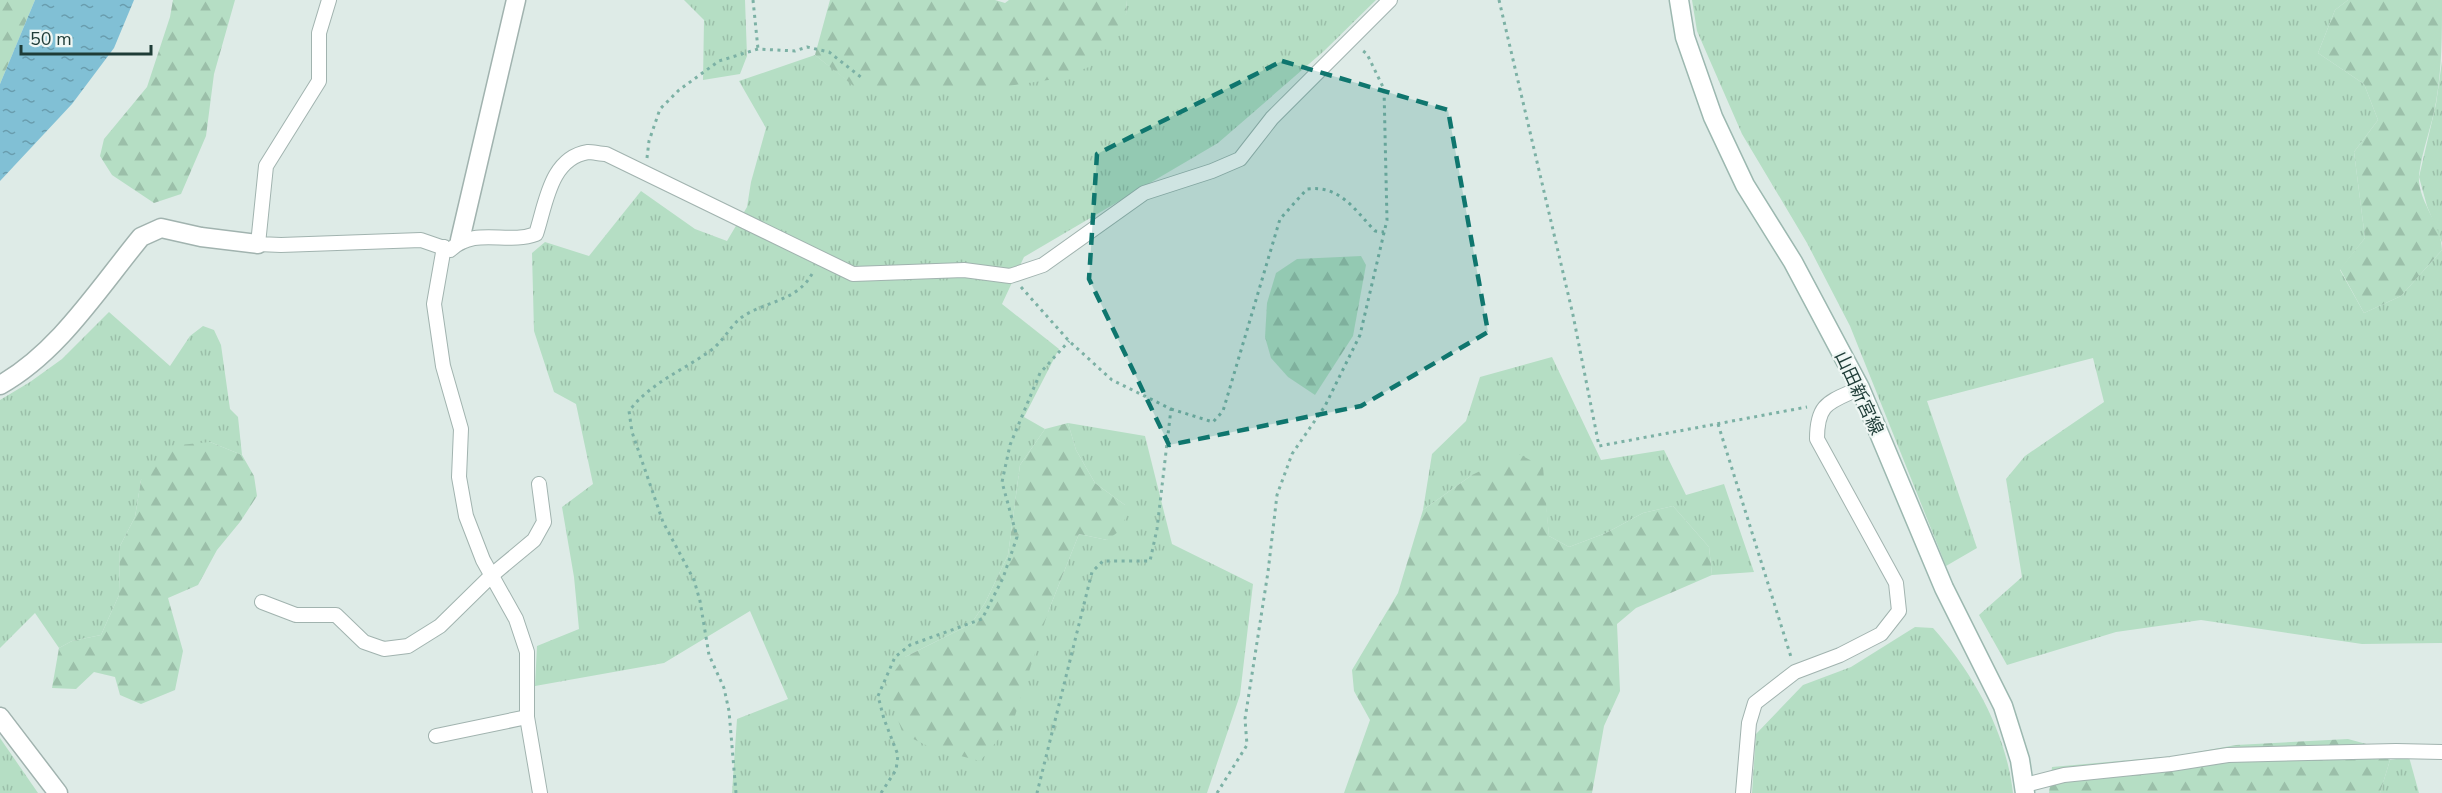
<svg xmlns="http://www.w3.org/2000/svg" width="2442" height="793" font-family="'Nunito Sans','Noto Sans JP',sans-serif">
<style>
.grass{fill:url(#grass-tufts)}
.forest{fill:url(#forest-firs)}
.water{fill:url(#water-ripples)}
.lines{fill:none;stroke-linecap:round;stroke-linejoin:round}
.minor-casing{stroke:#a1b3af;stroke-width:16}
.tertiary-casing{stroke:#a1b3af;stroke-width:21}
.secondary-casing{stroke:#9cb8b0;stroke-width:21}
.path{stroke:#7cb1a5;stroke-width:3;stroke-dasharray:3 4.5;stroke-linecap:butt}
.minor{stroke:#fff;stroke-width:14}
.tertiary{stroke:#fff;stroke-width:18}
.secondary{stroke:#fff;stroke-width:18}
.marked{fill:#0f766e;fill-opacity:0.2;stroke:#0f766e;stroke-width:4.5;stroke-dasharray:12 8;stroke-linejoin:round}
.labels{text-anchor:middle;stroke-width:4.5;stroke-linejoin:round;paint-order:stroke}
.street-label{font-size:18px;fill:#1e3c37;stroke:#eff7f4}
</style>
<defs>
<pattern id="grass-tufts" width="24" height="20" patternUnits="userSpaceOnUse" patternTransform="scale(1.5)"><rect width="24" height="20" fill="#b5dec4"/><path d="M3 7l-1-3M5 7V3M7 7l1-3M15 17l-1-3M17 17v-4M19 17l1-3" fill="none" stroke="#9bbfa9"/></pattern>
<pattern id="forest-firs" width="22" height="20" patternUnits="userSpaceOnUse" patternTransform="scale(1.5)"><rect width="22" height="20" fill="#b5dec4"/><path d="M5 1l3.5 6h-7zM16 11l3.5 6h-7z" fill="#9bbfa9"/></pattern>
<pattern id="water-ripples" width="26" height="14" patternUnits="userSpaceOnUse" patternTransform="scale(1.5)"><rect width="26" height="14" fill="#81c0d5"/><path d="M2 4q2-2 4 0t4 0M15 11q2-2 4 0t4 0" fill="none" stroke="#699dae"/></pattern>
</defs>
<rect width="100%" height="100%" fill="#deebe7"/>
<g class="grass">
<path d="M684,0H745L747,56L740,74L703,80L704,20Z"/>
<path d="M1127,0H1376L1324,51L1218,143L1024,257L1002,304L1059,349L1024,417L1045,429L1020,465L1008,555L985,603L971,624L905,657L1048,612L1079,534L1107,540L1125,505L1095,483L1076,450L1068,423L1145,436L1172,544L1253,584L1240,695L1207,793H732L737,719L788,699L750,611L664,663L535,686L537,646L579,629L574,577L562,507L593,484L576,404L554,392L534,331L532,253L545,242L589,256L641,191L695,229L727,241L747,207L751,182L766,128L739,81L815,55L857,88L1126,14Z"/>
<path d="M1692,0H2348L2335,10L2318,53L2364,84L2378,120L2354,152L2365,238L2340,270L2364,313L2401,296L2442,250V643L2362,644L2201,620L2116,632L2007,665L1979,615L2022,577L2006,479L2025,456L2104,402L2093,358L1927,401L1977,548L1946,566L1850,326L1807,243L1742,134L1697,31Z"/>
<path d="M2442,61V243L2427,206L2419,177L2436,104Z"/>
<path d="M109,312L170,366L190,336L203,326L214,330L221,345L230,409L238,417L242,455L210,442L141,480L135,517L120,546L119,595L101,635L72,641L59,648L35,613L0,648V400L30,382L62,359Z"/>
<path d="M1552,357L1601,460L1664,450L1686,495L1724,484L1754,572L1712,575L1709,547L1673,506L1643,513L1606,533L1569,547L1549,536L1546,507L1472,475L1423,510L1432,454L1466,421L1480,377Z"/>
<path d="M1915,627L1933,628C1974,674 2006,732 2013,793H1752L1756,734L1803,685L1851,667Z"/>
<path d="M0,738L38,793H0Z"/>
<path d="M2409,757L2419,793H2380L2390,760Z"/>
</g>
<g class="forest">
<path d="M0,0H35L0,84Z"/>
<path d="M173,0H235L214,74L206,136L181,194L154,203L112,175L100,156L104,139L147,87L170,17Z"/>
<path d="M830,0H995L1005,3L1009,0H1127L1126,14L1089,67L1055,79L1008,86L927,91L856,88L815,55Z"/>
<path d="M2348,0H2442C2442,35 2442,68 2436,102C2432,126 2422,150 2419,175C2417,201 2442,224 2442,250L2401,296L2364,313L2340,269L2365,238L2354,152L2378,120L2364,84L2318,53L2335,10Z"/>
<path d="M1361,256L1366,265L1353,336L1315,395L1288,377L1271,358L1265,337L1267,303L1276,273L1297,259Z"/>
<path d="M1068,423L1076,450L1095,483L1125,505V527L1107,540L1079,534L1048,612L1013,722L980,761L934,749L903,734L885,684L905,657L971,624L985,603L1008,555L1020,465L1045,429Z"/>
<path d="M210,442L242,455L254,476L257,496L240,522L217,550L198,585L168,598L183,651L175,690L141,704L120,695L115,677L94,672L76,689L52,688L59,648L72,641L101,635L119,595L120,546L135,517L141,480L169,446Z"/>
<path d="M1517,453L1543,467L1549,536L1569,547L1606,533L1643,513L1673,506L1709,547L1712,575L1636,608L1617,624L1620,691L1604,726L1592,793H1344L1370,720L1354,691L1352,670L1398,593L1423,510L1472,475Z"/>
<path d="M2348,739L2381,748L2390,760L2380,793H2049L2052,767L2175,756L2236,745Z"/>
</g>
<path class="water" d="M35,0H134L114,48L72,104L0,181V84Z"/>
<g class="lines">
<g class="minor-casing">
<g id="minor">
<path d="M329,0L319,33V81L266,166L258,244L281,245L421,240L450,250C476,226 506,245 536,234C546,204 550,158 588,152C593,152 601,154 606,154L853,274L964,270L1010,276L1043,265L1144,193L1212,171L1240,159L1272,118L1390,0"/>
<path d="M444,247L434,304L443,366L461,429L459,477L466,516L483,560L516,619L527,652V717L540,793"/>
<path d="M262,602L296,615H336L364,642L384,649L408,646L440,626L492,575L534,540L544,522L539,484"/>
<path d="M436,736L527,717"/>
<path d="M2025,785L2064,775L2171,764L2228,755L2396,751L2442,752"/>
<path d="M1743,793L1749,723L1755,703L1795,672L1840,655L1881,634L1899,611L1896,583L1817,439C1817,402 1830,402 1860,388"/>
</g>
</g>
<g class="tertiary-casing">
<g id="tertiary">
<path d="M460,240L516,0"/>
<path d="M0,385C58,353 99,288 141,237L161,228L201,237L258,244"/>
<path d="M0,717L58,793"/>
</g>
</g>
<g class="secondary-casing">
<path id="secondary" d="M1679,0L1685,37L1713,117L1745,185L1793,262L1860,388L1944,588L2003,706L2020,760L2025,793"/>
</g>
<g class="path">
<path d="M753,0L758,49"/>
<path d="M1499,0L1573,315L1599,446L1807,407"/>
<path d="M647,158L649,141L660,109L679,90L719,61L758,49L795,51L807,47L829,52L862,78"/>
<path d="M1021,287L1069,341L1112,380L1171,409L1157,529L1150,561H1103L1092,572L1037,793"/>
<path d="M1171,409L1213,422L1223,411L1280,219L1307,189C1340,185 1354,209 1375,231L1384,232"/>
<path d="M1718,424L1791,657"/>
<path d="M736,793L729,711L724,688L709,655L700,601L694,580L663,522L632,432L629,411C650,383 682,371 710,351C723,342 730,326 742,317C767,300 799,302 814,270"/>
<path d="M881,793L896,770L898,755L884,719L878,696L895,657L910,645L982,619L1003,578L1017,537L1002,482L1010,445L1040,373L1069,341"/>
<path d="M1217,793L1247,745L1245,719L1268,572L1277,495L1292,454L1325,406L1360,335L1387,220L1384,89L1367,54L1362,50"/>
</g>
<use href="#minor" class="minor"/>
<use href="#tertiary" class="tertiary"/>
<use href="#secondary" class="secondary"/>
</g>
<path class="marked" d="M1282,61L1448,110L1488,332L1361,406L1169,445L1089,279L1097,154Z"/>
<g class="labels">
<g class="street-label">
<text transform="translate(1859 393) rotate(65)" y="6">山田新宮線</text>
</g>
</g>
<path d="M21 45v9h130v-9" fill="none" stroke="#1e3c37" stroke-width="3"/>
<text x="30" y="45" font-size="18" fill="#1e3c37" stroke="#eff7f4" stroke-width="4.5" paint-order="stroke">50 m</text>
</svg>
